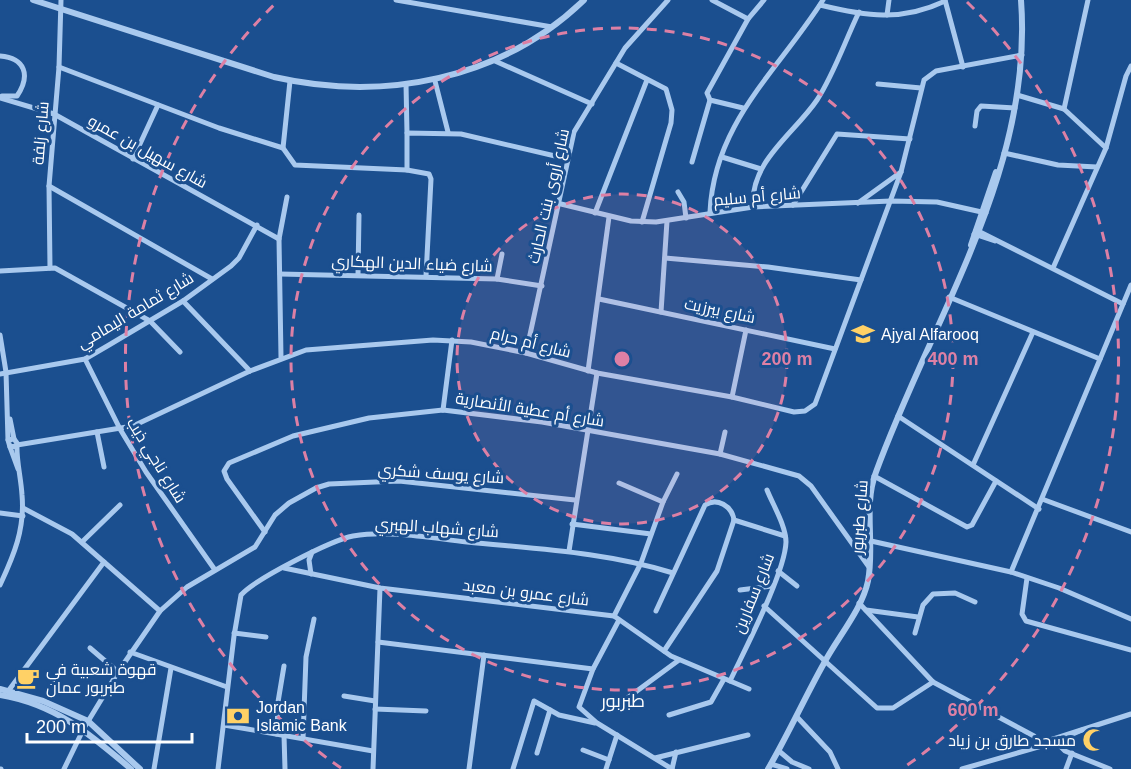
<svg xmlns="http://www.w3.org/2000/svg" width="1131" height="769" font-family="Helvetica,Cairo,sans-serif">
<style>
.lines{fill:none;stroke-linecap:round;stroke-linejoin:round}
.minor{stroke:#a9c9ee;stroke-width:5}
.tertiary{stroke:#a9c9ee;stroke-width:6}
.ring{fill:none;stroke:#dd80a5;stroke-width:3;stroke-dasharray:10 8}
.labels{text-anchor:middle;stroke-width:6;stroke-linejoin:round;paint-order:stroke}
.street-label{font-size:16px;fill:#fff;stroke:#1b4f8f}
.poi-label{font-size:16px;fill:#fff;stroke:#1b4f8f;text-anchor:start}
.neighbourhood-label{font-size:18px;fill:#fff;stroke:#1b4f8f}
.centre{fill:#dd80a5;stroke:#1b4f8f;stroke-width:3}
.ring-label{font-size:18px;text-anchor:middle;font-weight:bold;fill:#dd80a5;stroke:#1b4f8f;stroke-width:6;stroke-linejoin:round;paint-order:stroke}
</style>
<rect width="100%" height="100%" fill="#1b4f8f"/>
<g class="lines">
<g class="minor">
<path d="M396,0L552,27"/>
<path d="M712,0L748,19"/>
<path d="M945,0L963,67"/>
<path d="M820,5C865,16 902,22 945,1"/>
<path d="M887,15L889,0"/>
<path d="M0,56C25,58 31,75 17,96H2"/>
<path d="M495,61L592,104"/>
<path d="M616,63L666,89L672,110L671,123L642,222"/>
<path d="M59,67L219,128L283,148"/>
<path d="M290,81L283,148L295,165L407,170L429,174L431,179L426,276"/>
<path d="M435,81L448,132"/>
<path d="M406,84L407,133"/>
<path d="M878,84L921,88"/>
<path d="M1017,95L1064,109L1106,148"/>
<path d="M0,98L54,114L279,239"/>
<path d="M743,108L710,100L707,93L748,19L764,0"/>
<path d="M1064,109L1088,0"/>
<path d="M975,126L977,111L981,106L1015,108"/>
<path d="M1004,153L1058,165L1097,167"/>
<path d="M722,157L761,169"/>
<path d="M133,159L158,105"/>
<path d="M692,162L710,100"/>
<path d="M407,170V133L461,134L568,159"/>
<path d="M49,186L212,279"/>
<path d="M678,192L684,202L686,218"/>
<path d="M858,203L901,172"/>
<path d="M561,204L631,221L656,222L753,207L891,201L937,202L986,213"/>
<path d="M793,205L837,134L910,139"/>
<path d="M753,207C750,161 794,134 817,100C834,74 845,41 859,12"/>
<path d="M710,212C714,122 779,70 823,0"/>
<path d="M595,213L647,80"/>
<path d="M976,230L1123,304"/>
<path d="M974,234L995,241"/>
<path d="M665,258L768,267L861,280"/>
<path d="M50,268L49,186L59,67L61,0"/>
<path d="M1053,268L1106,148L1126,76L1131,66"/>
<path d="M0,271L55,268L150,321L180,352"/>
<path d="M280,274L497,279L542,286"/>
<path d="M358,275L359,215"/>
<path d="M497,279L502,254"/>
<path d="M949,297L1100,359"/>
<path d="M599,299L835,349"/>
<path d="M183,301L250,371"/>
<path d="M661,312L667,221"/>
<path d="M0,335L6,372L8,440"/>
<path d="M526,353L574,132L625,48L668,0"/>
<path d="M281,357L279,239L287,197"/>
<path d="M85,359L120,429L146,472L215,570"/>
<path d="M588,371L609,217"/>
<path d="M0,374L85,359L109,345L183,301L231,266L239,258L257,225"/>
<path d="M732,397L746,330"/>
<path d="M443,410L452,340"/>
<path d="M898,416L1039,509"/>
<path d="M10,419L14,439"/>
<path d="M97,432L104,467"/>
<path d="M17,445L133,426L250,371L306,350L433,340L471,342L526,353L597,373L732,397L794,412L805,411L815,404L901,172L924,80L936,71L1022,55"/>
<path d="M10,447L18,469"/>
<path d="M720,454L725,432"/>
<path d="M973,465L1033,332"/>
<path d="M874,476L967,527L972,525L996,481"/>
<path d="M619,483L663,502"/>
<path d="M1042,499L1131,532"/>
<path d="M23,508L72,534L160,611"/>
<path d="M0,513L23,516"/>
<path d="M734,520L785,536"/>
<path d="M572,524L651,534"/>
<path d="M265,532L227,479L224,471L229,463L293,436L369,418L443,410L542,422L720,454L799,476L811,486L869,567"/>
<path d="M871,541L1011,572L1059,588L1131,619"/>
<path d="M82,542L120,505"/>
<path d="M569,551L597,373"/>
<path d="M284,568L380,588L614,616L671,656L749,689"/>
<path d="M778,571L797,586"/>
<path d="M1011,572L1131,285"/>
<path d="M311,574L309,560L312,552"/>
<path d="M1027,578L1022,614L1026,621L1131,650"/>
<path d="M0,585C14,555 25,529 22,495C21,478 16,459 17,443L14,439L8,440L10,447L16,446"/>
<path d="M740,590L772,586"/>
<path d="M859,603L933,682L1034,736L1044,745"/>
<path d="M764,606L877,708H893L933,682"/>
<path d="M866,610L918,617"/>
<path d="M656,611L705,505C717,497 732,506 734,520"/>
<path d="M614,616L641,563L663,502L677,474"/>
<path d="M619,620L593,669L579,707L597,723L672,769"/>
<path d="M234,633L266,637"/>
<path d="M915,633L923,605L933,594L955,593L975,602"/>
<path d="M378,642L593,669"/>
<path d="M90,648L118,672"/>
<path d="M664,651L717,571L734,520"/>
<path d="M130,652L227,687"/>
<path d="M730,681C744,651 785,573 786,542C786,526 773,505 767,490"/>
<path d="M9,690L104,562"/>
<path d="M344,696L375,701"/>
<path d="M626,699L679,660"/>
<path d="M375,709L426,711"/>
<path d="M669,715L711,702L724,679"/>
<path d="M797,717L830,752L838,769"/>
<path d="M224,725L373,751"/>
<path d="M277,734L278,702L284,666"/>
<path d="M284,735L285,769"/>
<path d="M303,738L306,657L314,619"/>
<path d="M1054,740L1065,751L1110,769"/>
<path d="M1044,742L1131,714"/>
<path d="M583,750L609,760"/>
<path d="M779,751L792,762L809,769"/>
<path d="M537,753L550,710"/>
<path d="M655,758L748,735"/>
<path d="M771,764L787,769"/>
<path d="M0,769H1"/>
<path d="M64,769L84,728L118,672L160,611L187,587L255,547L275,515L289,503L316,488L329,484L399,481L575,500"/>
<path d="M154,769L171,668"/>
<path d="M218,769L234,636L241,595C255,579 332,540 353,536C390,530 430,538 467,542C536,549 606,552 673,573"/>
<path d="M373,769L380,588"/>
<path d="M469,769L484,655"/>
<path d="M513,769L534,701L559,715L595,723"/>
<path d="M606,769L617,735"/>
<path d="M672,769L676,752"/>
<path d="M962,769L1052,743L1082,730"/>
<path d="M1066,769L1072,753"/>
</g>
<g class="tertiary">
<path d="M33,0L274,77C384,102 501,80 584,0"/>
<path d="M971,245L996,172"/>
<path d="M0,689L43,701L88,721L140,769"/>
<path d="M0,695C55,704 90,734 131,769"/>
<path d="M768,769C788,735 804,699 823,665C837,638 862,610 868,581C875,545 863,506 876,472C932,318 1034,170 1021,0"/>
</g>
</g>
<circle cx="622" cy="359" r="165" fill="#dd80a5" fill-opacity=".12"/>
<g class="ring">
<circle cx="622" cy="359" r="165"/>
<circle cx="622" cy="359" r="331"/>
<path d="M341 768A496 496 0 0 1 277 2M967 2A496 496 0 0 1 903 768"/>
</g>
<defs>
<g id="school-bare" transform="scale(1.8)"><path d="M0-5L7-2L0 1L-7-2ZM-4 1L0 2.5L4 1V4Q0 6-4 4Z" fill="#ffd166" stroke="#1b4f8f" stroke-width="2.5" paint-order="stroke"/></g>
<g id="cafe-bare" transform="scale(1.8)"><path d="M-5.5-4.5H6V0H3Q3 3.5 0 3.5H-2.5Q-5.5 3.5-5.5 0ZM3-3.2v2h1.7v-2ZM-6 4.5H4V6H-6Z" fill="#ffd166" stroke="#1b4f8f" stroke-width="2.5" paint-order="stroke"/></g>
<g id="bank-bare" transform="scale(1.8)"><path d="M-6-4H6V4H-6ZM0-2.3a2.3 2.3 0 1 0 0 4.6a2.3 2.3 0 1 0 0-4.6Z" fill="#ffd166" stroke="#1b4f8f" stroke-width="2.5" paint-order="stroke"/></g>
<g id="mosque-bare" transform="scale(1.8)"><path d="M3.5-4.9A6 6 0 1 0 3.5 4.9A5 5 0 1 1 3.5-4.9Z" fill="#ffd166" stroke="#1b4f8f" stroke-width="2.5" paint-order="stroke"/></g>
</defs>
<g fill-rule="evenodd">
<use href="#school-bare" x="863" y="334"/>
<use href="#cafe-bare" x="28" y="678"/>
<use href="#bank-bare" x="238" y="716"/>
<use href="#mosque-bare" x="1094" y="740"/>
</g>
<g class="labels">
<g class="street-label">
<text transform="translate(40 133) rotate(-85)" y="6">شارع زلفة</text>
<text transform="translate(148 151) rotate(29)" y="6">شارع سهيل بن عمرو</text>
<text transform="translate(548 196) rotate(-77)" y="6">شارع أروى بنت الحارث</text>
<text transform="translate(757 196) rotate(-5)" y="6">شارع أم سليم</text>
<text transform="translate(412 263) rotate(2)" y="6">شارع ضياء الدين الهكاري</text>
<text transform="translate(135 310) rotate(-31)" y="6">شارع ثمامة اليمامي</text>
<text transform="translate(720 310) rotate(12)" y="6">شارع بيرزيت</text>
<text transform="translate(531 342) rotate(14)" y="6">شارع أم حرام</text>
<text transform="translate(530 409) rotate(9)" y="6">شارع أم عطية الأنصارية</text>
<text transform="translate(157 460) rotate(58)" y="6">شارع ناجي ذيب</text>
<text transform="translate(441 473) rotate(4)" y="6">شارع يوسف شكري</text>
<text transform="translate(859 517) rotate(-86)" y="6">شارع طبربور</text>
<text transform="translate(437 527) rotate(4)" y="6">شارع شهاب الهبري</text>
<text transform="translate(526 592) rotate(7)" y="6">شارع عمرو بن معبد</text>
<text transform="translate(753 593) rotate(-68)" y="6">شارع سفارين</text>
</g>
<g class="poi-label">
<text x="881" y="340">Ajyal Alfarooq</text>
<text x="46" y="675">قهوة شعبية في<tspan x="46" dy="18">طبربور عمان</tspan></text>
<text x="256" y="713">Jordan<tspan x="256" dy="18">Islamic Bank</tspan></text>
<text x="1076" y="746" text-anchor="end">مسجد طارق بن زياد</text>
</g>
<g class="neighbourhood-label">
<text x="623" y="707">طبربور</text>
</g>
</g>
<circle cx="622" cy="359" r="9" class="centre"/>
<g class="ring-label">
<text x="787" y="365">200 m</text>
<text x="953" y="365">400 m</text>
<text x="973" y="716">600 m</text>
</g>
<path d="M27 733v9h165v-9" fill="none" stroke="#ffffff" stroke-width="3"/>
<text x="36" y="733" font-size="18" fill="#ffffff" stroke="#1b4f8f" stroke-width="4.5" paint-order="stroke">200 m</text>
</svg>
